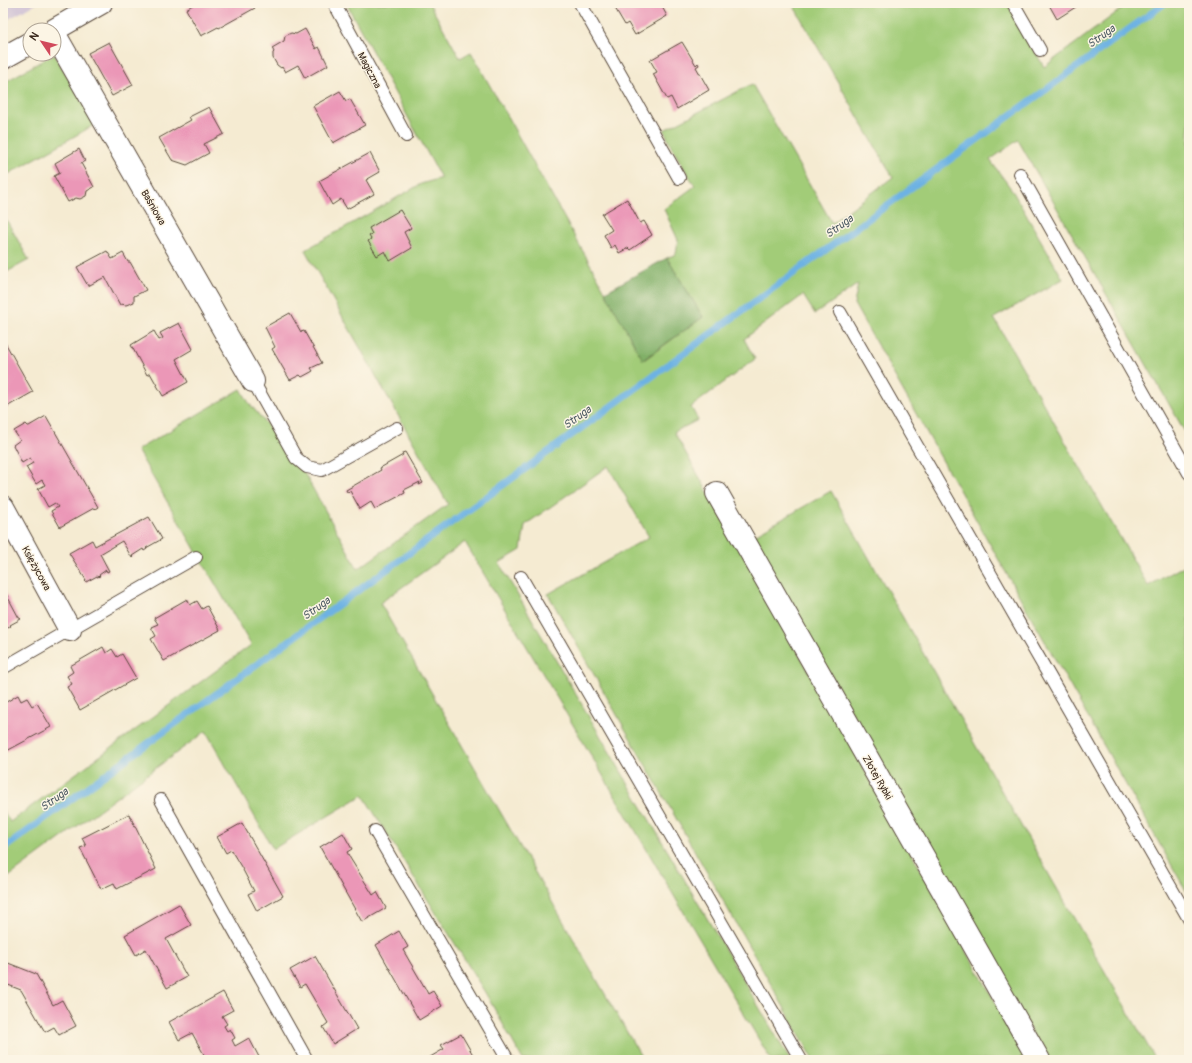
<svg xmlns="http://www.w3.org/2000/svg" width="1192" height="1063" font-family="Pangolin,sans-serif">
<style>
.industrial{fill:#ccbed4}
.green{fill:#a2cc78;stroke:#6e7b4b}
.forest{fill:#81b068;stroke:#5e6d43}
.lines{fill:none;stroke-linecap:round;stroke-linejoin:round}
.stream{stroke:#6db2e3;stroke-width:7}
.building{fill:#eb97b7}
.lane-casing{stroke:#574739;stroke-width:14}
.street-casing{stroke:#574739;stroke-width:24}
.lane{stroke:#fff;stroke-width:12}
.street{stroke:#fff;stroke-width:22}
.labels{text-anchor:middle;stroke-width:3;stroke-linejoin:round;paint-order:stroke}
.street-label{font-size:10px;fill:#3b2a1e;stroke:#fcf5e5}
.water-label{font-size:11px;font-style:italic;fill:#4c5a63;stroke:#fcf5e5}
</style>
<rect width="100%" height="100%" fill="#fcf5e5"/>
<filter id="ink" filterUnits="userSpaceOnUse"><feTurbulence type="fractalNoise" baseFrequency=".025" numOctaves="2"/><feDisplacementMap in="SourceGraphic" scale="8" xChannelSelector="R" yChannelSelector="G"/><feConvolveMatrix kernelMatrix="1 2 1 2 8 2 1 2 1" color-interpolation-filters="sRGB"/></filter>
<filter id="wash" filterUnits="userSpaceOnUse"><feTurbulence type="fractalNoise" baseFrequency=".012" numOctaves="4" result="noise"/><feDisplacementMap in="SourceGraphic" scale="16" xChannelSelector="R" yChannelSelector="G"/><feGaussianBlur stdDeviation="0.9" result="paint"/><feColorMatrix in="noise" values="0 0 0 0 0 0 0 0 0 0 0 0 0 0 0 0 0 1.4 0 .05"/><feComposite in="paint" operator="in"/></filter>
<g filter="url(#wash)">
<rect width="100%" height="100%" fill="#f5ebd2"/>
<path class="industrial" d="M3,3H38L3,22Z"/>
<g class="green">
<path d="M346,3H429L460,58L471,52L644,360L703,317L667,258L676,254L678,240L664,209L695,186L672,148L664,130L752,84L832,223L893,177L792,3H1007L1044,67L1124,7L1122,3H1189V439L1018,140L990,160L1012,190L1063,279L994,318L1148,586L1189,563V896L854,304L858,284L815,314L803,295L744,339L755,359L691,407L698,420L674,432L1028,1060H814L548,594L649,537L608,466L525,525L521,550L499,563L790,1060H771L465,542L380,603L643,1060H523L486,994L363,795L273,849L206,731L3,881V810L10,822L251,645L137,450L241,389L249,403L298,462L358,569L448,504L305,250L421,184L441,178Z"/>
<path d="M54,54L96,124L3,177V83Z"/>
<path d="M3,214L29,260L3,274Z"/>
<path d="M831,491L1052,880L1156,1060H1047L753,536Z"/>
</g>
<path class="forest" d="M667,258L703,317L643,360L605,292Z"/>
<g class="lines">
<path class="stream" d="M3,849L1165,3"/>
</g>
<g id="blocks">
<g class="building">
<path d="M196,3H252L255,8L219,28L218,27L201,36L186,9Z"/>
<path d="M612,3H660L667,16L635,35L628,23L625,25Z"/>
<path d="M1048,3H1082L1057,19Z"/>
<path d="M305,29L316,49L319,47L328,65L305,78L298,65L285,72L282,67L281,68L277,65L273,58V53L274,52L272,48L284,41L285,36L291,33L296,34Z"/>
<path d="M109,42L133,85L112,96L88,53Z"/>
<path d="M682,42L696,65L698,63L699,65L696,67L709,90L677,109L671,97L667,99L653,74L657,72L650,60Z"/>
<path d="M340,91L346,101L350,99L365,125L333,143L313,106Z"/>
<path d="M209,107L224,134L204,144L209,153L187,165L172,160L159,138L191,120L189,117Z"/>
<path d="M79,149L85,161L81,163L94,187L87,191L86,196L80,199L76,198L68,202L54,176L60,173L55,163Z"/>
<path d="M370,153L380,172L366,180L374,194L347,209L341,199L332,205L319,181Z"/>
<path d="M627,199L640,223L644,221L652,235L630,250L628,248L619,253L615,245L611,248L604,235L612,230L602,214Z"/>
<path d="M400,210L411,228L404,232L412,248L390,261L385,251L377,256L368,241L371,239L369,236L372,234L369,228Z"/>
<path d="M107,251L112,259L123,253L128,262H130L146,290L134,296V302L126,305L121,304L120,305L105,277L88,286L77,267Z"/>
<path d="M290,313L301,332L304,331L322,363L311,368L313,371L302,377L300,375L290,380L272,349L275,347L265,327Z"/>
<path d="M179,323L193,349L176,359L188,382L163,396L150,373L147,375L131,345L154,331L159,340L163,338L160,333Z"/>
<path d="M3,339L33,392L3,409Z"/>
<path d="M46,416L98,507L95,509L94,508L60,527L51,511L58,507L55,503L48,507L38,489L45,485L42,480L36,484L26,467L33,463L30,458L22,463L13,445L20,440L14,431L26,424L28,426H29Z"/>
<path d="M405,452L423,483L419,485L420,482L404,490L405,493L375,509L371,502L360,509L350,491L347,492L346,490L381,470L380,468L403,455L402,453Z"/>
<path d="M149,517L162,539L146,548L147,549L144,551L143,549L132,556L133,557L132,558L122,541L100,554L109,571L107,572L106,570L99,575L100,576L97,577V576L86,582L85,581L86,580L69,553L92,540L95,546Z"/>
<path d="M3,588L19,618H20L21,619L10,625L11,626L8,628L7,627L3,629Z"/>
<path d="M187,599L190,605L197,601L202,609L207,606L220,630L164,661L151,639L156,636L151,627L158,624L154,618Z"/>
<path d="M103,647L106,653L112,649L117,657L122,654L136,678L80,710L67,687L72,684L67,676L73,672L70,666Z"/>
<path d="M18,695L21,701L27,698L32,706L37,703L51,727L3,753V704Z"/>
<path d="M129,814L156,869L117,889L114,883L101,889L80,848L86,846L82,838Z"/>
<path d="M242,823L283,896L257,911L248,894L254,891L243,870L231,850L226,853L217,837Z"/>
<path d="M343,833L352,849L347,852L350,858L373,895L377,892L386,908L362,922L320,847Z"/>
<path d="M179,904L191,925L166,939L187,977L167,988L146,949L136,955L125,935Z"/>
<path d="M399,931L408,947L403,950L425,988L428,994L433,991L442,1006L419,1020L376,945Z"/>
<path d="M315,956L357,1029L333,1044L323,1027L328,1023L305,984L300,987L290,970Z"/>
<path d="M3,961L36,974L53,1005L62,1000L76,1026L59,1035L54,1027L45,1032L21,990L3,983Z"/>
<path d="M223,992L233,1010L222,1016L227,1024L224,1026L227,1031L230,1029L235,1038L232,1040L235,1046L249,1038L259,1057L253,1060H207L192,1033L179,1040L169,1022Z"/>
<path d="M461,1034L476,1060H425L444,1049L441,1045Z"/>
</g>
</g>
</g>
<g filter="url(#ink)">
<use href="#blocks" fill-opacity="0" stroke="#574739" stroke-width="1"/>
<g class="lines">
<g class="lane-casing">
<g id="lane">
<path d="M334,3L406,136"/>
<path d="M580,3L679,178"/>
<path d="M1013,3L1040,50"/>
<path d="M1020,174L1189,473"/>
<path d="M840,312L1189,919"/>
<path d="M253,381L296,458L307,467L322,470L397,428"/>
<path d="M521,577L801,1060"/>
<path d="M3,668L196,557"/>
<path d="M161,800L307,1060"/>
<path d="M375,831L508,1060"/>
</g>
</g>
<g class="street-casing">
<g id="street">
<path d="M54,30L101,3"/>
<path d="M54,33L253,381"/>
<path d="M3,58L30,43"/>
<path d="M717,493L1039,1060"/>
<path d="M3,507L70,630"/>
</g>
</g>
<use href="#lane" class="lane"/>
<use href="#street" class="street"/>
</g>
</g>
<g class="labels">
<g class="street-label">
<text transform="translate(370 70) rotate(62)" y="4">Magiczna</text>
<text transform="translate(154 207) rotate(60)" y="4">Baśniowa</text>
<text transform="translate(37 568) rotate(61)" y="4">Księżycowa</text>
<text transform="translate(878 777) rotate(60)" y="4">Złotej Rybki</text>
</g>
<g class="water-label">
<text transform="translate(1101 36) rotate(-36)" y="4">Struga</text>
<text transform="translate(839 226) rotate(-36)" y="4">Struga</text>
<text transform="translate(577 417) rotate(-36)" y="4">Struga</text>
<text transform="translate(316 608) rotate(-36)" y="4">Struga</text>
<text transform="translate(54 799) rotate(-36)" y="4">Struga</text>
</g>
</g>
<rect width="1192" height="1063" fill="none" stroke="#fcf5e5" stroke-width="16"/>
<g transform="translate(42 42) rotate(305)"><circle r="19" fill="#fcf5e5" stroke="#afa495"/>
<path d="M0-3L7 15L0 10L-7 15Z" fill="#d1495b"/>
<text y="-6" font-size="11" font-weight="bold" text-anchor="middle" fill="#3b2a1e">N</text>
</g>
</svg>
